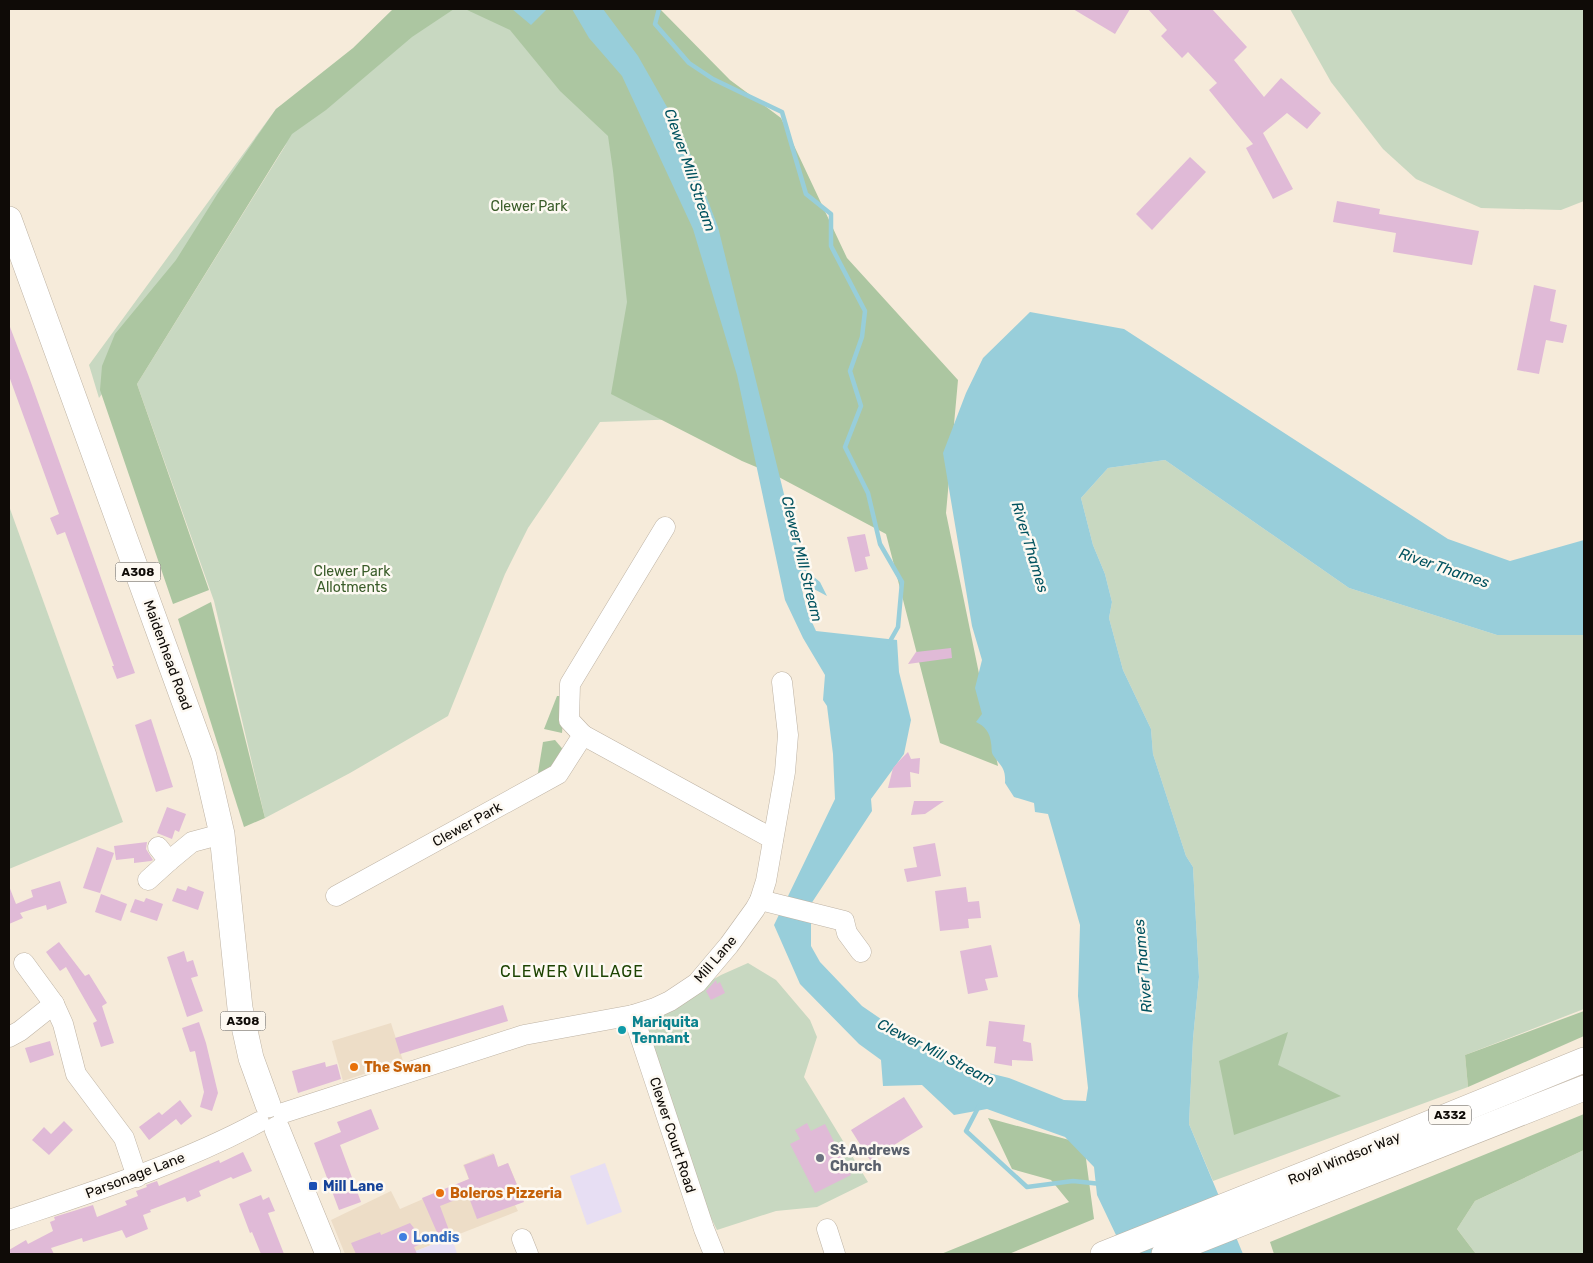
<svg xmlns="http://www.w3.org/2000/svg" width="1593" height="1263" font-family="Rubik,sans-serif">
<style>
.built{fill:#edddc7}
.industrial{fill:#e7def3}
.green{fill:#c8d8c1}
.forest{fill:#acc6a1}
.water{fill:#98ceda}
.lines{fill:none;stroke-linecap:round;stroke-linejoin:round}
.stream{stroke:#98ceda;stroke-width:4.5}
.building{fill:#e0bad7}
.minor-casing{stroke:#beb3a4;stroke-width:21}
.major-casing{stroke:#beb3a4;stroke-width:26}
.minor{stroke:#fff;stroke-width:20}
.major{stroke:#fff;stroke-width:25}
.culture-dot{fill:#0f9aa8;stroke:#fdf9f2;stroke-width:2}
.food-dot{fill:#e8710a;stroke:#fdf9f2;stroke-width:2}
.worship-dot{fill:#6b7280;stroke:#fdf9f2;stroke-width:2}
.transit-dot{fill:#1a4fb4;stroke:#fdf9f2;stroke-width:2}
.shop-dot{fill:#3f7fe0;stroke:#fdf9f2;stroke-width:2}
.labels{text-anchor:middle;stroke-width:5;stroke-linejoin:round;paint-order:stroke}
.shield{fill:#fdf9f2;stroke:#56524e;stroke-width:1}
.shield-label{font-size:12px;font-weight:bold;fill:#0f0b07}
.park-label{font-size:14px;fill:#3a5c29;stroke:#fdf9f2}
.street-label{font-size:14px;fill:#0f0b07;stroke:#fdf9f2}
.culture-label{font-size:14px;font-weight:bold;fill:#0d838f;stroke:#fdf9f2;text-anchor:start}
.food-label{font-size:14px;font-weight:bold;fill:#c56008;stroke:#fdf9f2;text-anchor:start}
.worship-label{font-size:14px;font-weight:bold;fill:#5b616d;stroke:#fdf9f2;text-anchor:start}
.transit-label{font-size:14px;font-weight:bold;fill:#164399;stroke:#fdf9f2;text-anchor:start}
.shop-label{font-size:14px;font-weight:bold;fill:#366cbe;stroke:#fdf9f2;text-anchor:start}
.water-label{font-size:15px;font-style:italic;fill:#00525f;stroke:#fdf9f2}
.quarter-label{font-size:16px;letter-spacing:1px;fill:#1d4403;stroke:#fdf9f2}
</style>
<rect width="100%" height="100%" fill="#f6ebda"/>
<g class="built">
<path d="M391,1023L403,1061L343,1081L332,1041Z"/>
<path d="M493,1153L498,1167L508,1163L524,1201L515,1205L518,1211L408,1254H345L331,1220L391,1191L400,1209L469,1179L463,1165Z"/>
</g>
<g class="industrial">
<path d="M605,1163L622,1212L587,1225L570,1176Z"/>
<path d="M452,1237L457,1254H408Z"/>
</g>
<g class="green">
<path d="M422,9H576L682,419L600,422L528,528L505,574L448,716L350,773L265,818L214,601L137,384L287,143L99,398L89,365L276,109Z"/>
<path d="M1290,9H1584V201L1561,210L1481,208L1416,179L1383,149L1331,82Z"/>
<path d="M1165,460L1349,588L1497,635H1584V1009L1465,1055L1468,1087L1213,1181L1189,1124L1193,1039L1199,977L1193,867L1186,856L1153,754L1151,729L1123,670L1109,618L1112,602L1105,574L1093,545L1081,498L1108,468Z"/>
<path d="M9,506L123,822L9,869Z"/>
<path d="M748,963L776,980L810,1020L817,1037L804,1077L868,1182L817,1207L776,1211L717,1230L702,1200L648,1030V1022L700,987L721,975Z"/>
<path d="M1584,1150V1254H1476L1457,1229L1475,1201Z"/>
</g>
<g class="forest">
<path d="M393,9H454L412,37L326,110L292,134L137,384L209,590L173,604L100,390L102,366L115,334L176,260L218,193L276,109L353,48Z"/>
<path d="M465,9H660L730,80L781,118L847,258L958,380L946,513L998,766L940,743L886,534L773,474L742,461L611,394L627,302L613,171L608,136L560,91L510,30Z"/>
<path d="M211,602L265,818L244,827L178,619Z"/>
<path d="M557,696H565L562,733L544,729Z"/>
<path d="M555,740L566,753L537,779L543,742Z"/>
<path d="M1584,1011V1036L1468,1087L1465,1055Z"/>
<path d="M1288,1032L1278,1065L1341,1096L1234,1135L1219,1061Z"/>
<path d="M1584,1114V1150L1475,1201L1457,1229L1476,1254H1274L1270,1242Z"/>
<path d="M988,1118L1084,1144L1094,1219L1009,1254H941L1069,1202L1051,1180L1012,1169Z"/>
</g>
<g class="water">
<path d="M512,9H547L531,25Z"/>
<path d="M572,9H603L638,56L683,135L718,227L802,567L820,582L827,596L812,588L801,585L807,611L816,631L897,640L899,672L911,720L904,754L871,799L872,811L811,904V946L820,962L862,1006L929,1052L960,1066L1009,1078L1064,1100L1086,1101L1088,1088L1078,996L1080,925L1048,814L1035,812L1034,803L1014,797L1005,783C1006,767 1000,766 993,755C991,752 992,747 991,743C990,733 985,726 976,722L982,714L975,688L982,660L972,626L943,453L966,393L983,358L1030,312L1124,329L1448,539L1510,561L1584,540V635H1497L1349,588L1165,460L1108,468L1081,498L1093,545L1105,574L1112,602L1109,618L1123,670L1151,729L1153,754L1186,856L1193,867L1199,977L1193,1039L1189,1124L1243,1254H1125L1097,1195L1094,1167L1065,1137L987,1109L954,1115L922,1085L883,1086L881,1060L859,1044L800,984L774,925L835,799L833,754L827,706L823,700L825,675L803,638L785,600L737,375L693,229L622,76L589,38Z"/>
</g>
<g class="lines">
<g class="stream">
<path d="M659,9L655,24L689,63L713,79L782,112L806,194L831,214V246L865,311L862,337L850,371L861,406L845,447L868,493L880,544L902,582L898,627L889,643"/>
<path d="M979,1106L966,1131L1027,1187L1073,1181L1101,1184"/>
</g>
</g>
<g class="building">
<path d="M1073,9H1130L1115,34Z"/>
<path d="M1148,9H1212L1247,47L1234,60L1264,97L1281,78L1321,113L1307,129L1287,113L1263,133L1293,189L1273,199L1246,148L1253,144L1209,90L1217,83L1188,52L1182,58L1161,36L1167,30Z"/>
<path d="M1190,157L1206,172L1152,230L1136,214Z"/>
<path d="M1337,201L1380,209L1379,214L1479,231L1472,265L1393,252L1396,233L1333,222Z"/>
<path d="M1534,285L1556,290L1550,321L1567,325L1563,343L1546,340L1539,374L1517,370Z"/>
<path d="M9,327H10L29,377L135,673L117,679L112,666H114L65,532L57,535L50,518L59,514L9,376Z"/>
<path d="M865,534L870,556L865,557L868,569L855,572L847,537Z"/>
<path d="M951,648L952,658L908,664L916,652Z"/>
<path d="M151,719L173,787L156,792L135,725Z"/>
<path d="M908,752L911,759L920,758L919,774L910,772L911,787L888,788L893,768L900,760Z"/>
<path d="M914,801H944L925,814L911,815Z"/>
<path d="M167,807L186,814L179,832L175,830L172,839L157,833Z"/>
<path d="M147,842L146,849L153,860L151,861L134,863V858L116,860L114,846Z"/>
<path d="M935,843L941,876L907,882L904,869L917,867L913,847Z"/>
<path d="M97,847L114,853L100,893L83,888Z"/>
<path d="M60,881L67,903L47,910L46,905L20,913L23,918L9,924V886L16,904L33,897L31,890Z"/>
<path d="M188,886L204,892L198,910L172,901L177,888L186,891Z"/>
<path d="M966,887L968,902L979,901L981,918L968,919L969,928L940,931L935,891Z"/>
<path d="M101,894L127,904L121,921L95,912Z"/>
<path d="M146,898L163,904L157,921L130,912L135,899L144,902Z"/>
<path d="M59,942L85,976L89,974L107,1003L102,1006L114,1043L101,1047L93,1023L97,1021L66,967L60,971L46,952Z"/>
<path d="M991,945L998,977L985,979L988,990L968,994L960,951Z"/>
<path d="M184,951L187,962L193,960L198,976L191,978L203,1011L187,1017L167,957Z"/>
<path d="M716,980L717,984L720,982L725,993L711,1000L706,991Z"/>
<path d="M503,1005L508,1021L400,1054L395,1038Z"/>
<path d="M989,1021L1025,1025L1023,1041L1031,1043L1033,1061L1012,1060V1066L994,1063L996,1047L986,1046Z"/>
<path d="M199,1022L206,1043L218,1093L212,1111L200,1107L204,1092L195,1051L190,1052L182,1028Z"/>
<path d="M50,1041L54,1055L30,1063L25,1048Z"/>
<path d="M325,1062L326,1067L337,1064L341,1079L298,1093L292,1071Z"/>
<path d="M904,1097L923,1127L870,1160L851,1130Z"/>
<path d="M180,1100L192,1116L181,1125L176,1119L149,1140L139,1127L159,1112L162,1115Z"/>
<path d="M371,1109L379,1129L340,1145L361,1202L339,1210L314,1143L341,1132L337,1122Z"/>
<path d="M64,1121L73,1130L49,1155L32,1140L44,1127L51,1134Z"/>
<path d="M807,1123L811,1131L825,1124L851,1175L815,1193L790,1144L800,1139L795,1130Z"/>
<path d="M243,1152L252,1171L233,1179L231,1177L199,1191L201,1196L187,1202L185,1197L150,1210L151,1212L143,1215L148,1229L126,1238L122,1230L83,1242L82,1238L51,1248L54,1254H9V1250L26,1240L28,1244L53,1231L50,1222L55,1220L54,1217L93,1205L97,1217L127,1205L125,1201L138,1196L136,1191L147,1187L146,1185L157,1181L159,1186L219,1160L220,1163Z"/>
<path d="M494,1154L498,1167L508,1163L524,1202L477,1219L468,1195L440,1206L450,1233L439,1237L422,1198L469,1179L464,1165Z"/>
<path d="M261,1195L263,1200L269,1197L275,1211L268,1213L284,1254H261L252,1232L250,1233L239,1204Z"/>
<path d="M410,1223L425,1242L414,1247L417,1254H356L351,1243L380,1232L381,1235Z"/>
</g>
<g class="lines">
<g class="minor-casing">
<g id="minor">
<path d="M583,735L773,839"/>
<path d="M169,861L192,842L222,834"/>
<path d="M148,880L169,861L158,847"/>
<path d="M336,896L558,774L583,735L569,720L570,684L665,527"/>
<path d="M760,900L844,921L847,933L861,952"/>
<path d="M24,963L54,1004L63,1024L76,1074L124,1138L137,1177"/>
<path d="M633,1015L704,1229L714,1254"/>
<path d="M9,1037L20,1031L54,1004"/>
<path d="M283,1113L524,1035L633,1015L655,1008L670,1001L697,983L729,945L755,909L760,900L766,881L785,772L788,735L782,682"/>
<path d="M9,1220C92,1192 181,1164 259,1122"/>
<path d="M827,1229L835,1254"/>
<path d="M522,1239L528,1254"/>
</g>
</g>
<g class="major-casing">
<g id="major">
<path d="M9,219L204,756L222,834L240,1008L251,1058L268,1105"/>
<path d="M277,1129L328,1254"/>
<path d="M1103,1254L1317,1169L1584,1060"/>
<path d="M1164,1254L1584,1088"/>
</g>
</g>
<use href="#minor" class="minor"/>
<use href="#major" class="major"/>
</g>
<circle class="culture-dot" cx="622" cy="1030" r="5"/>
<g class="food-dot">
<circle cx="354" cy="1067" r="5"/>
<circle cx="440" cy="1193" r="5"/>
</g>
<circle class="worship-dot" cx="820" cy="1158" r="5"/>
<rect class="transit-dot" x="308" y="1181" width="10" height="10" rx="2.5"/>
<circle class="shop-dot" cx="403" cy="1237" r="5"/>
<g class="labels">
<g class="shield">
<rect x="115.5" y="562.5" width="45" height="19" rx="4"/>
<rect x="220.5" y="1011.5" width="45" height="19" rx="4"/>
<rect x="1429" y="1105.5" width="42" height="19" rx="4"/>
</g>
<g class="shield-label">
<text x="138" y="576">A308</text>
<text x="243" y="1025">A308</text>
<text x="1450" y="1119">A332</text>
</g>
<g class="park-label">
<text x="529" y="211">Clewer Park</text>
<text x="352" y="576">Clewer Park<tspan x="352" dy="16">Allotments</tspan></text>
</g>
<g class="street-label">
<text transform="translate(168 655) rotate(70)" y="5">Maidenhead Road</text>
<text transform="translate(467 824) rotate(-29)" y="5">Clewer Park</text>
<text transform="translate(715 959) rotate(-49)" y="5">Mill Lane</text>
<text transform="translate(673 1135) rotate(72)" y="5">Clewer Court Road</text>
<text transform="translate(1344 1158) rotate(-22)" y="5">Royal Windsor Way</text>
<text transform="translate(135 1175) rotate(-21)" y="5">Parsonage Lane</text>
</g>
<g class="culture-label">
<text x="632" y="1027">Mariquita<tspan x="632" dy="16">Tennant</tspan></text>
</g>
<g class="food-label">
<text x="364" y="1072">The Swan</text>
<text x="450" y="1198">Boleros Pizzeria</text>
</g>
<g class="worship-label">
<text x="830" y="1155">St Andrews<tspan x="830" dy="16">Church</tspan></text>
</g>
<g class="transit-label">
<text x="323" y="1191">Mill Lane</text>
</g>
<g class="shop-label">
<text x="413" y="1242">Londis</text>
</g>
<g class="water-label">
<text transform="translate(690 170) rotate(71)" y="5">Clewer Mill Stream</text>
<text transform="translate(1030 547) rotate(73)" y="5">River Thames</text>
<text transform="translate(802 559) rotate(76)" y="5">Clewer Mill Stream</text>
<text transform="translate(1444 568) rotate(19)" y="5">River Thames</text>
<text transform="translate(1143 966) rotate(-95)" y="5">River Thames</text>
<text transform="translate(936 1052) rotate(27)" y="5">Clewer Mill Stream</text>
</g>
<g class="quarter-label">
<text x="572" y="977">CLEWER VILLAGE</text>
</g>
</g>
<rect width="1593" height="1263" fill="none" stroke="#0f0b07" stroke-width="20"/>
</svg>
